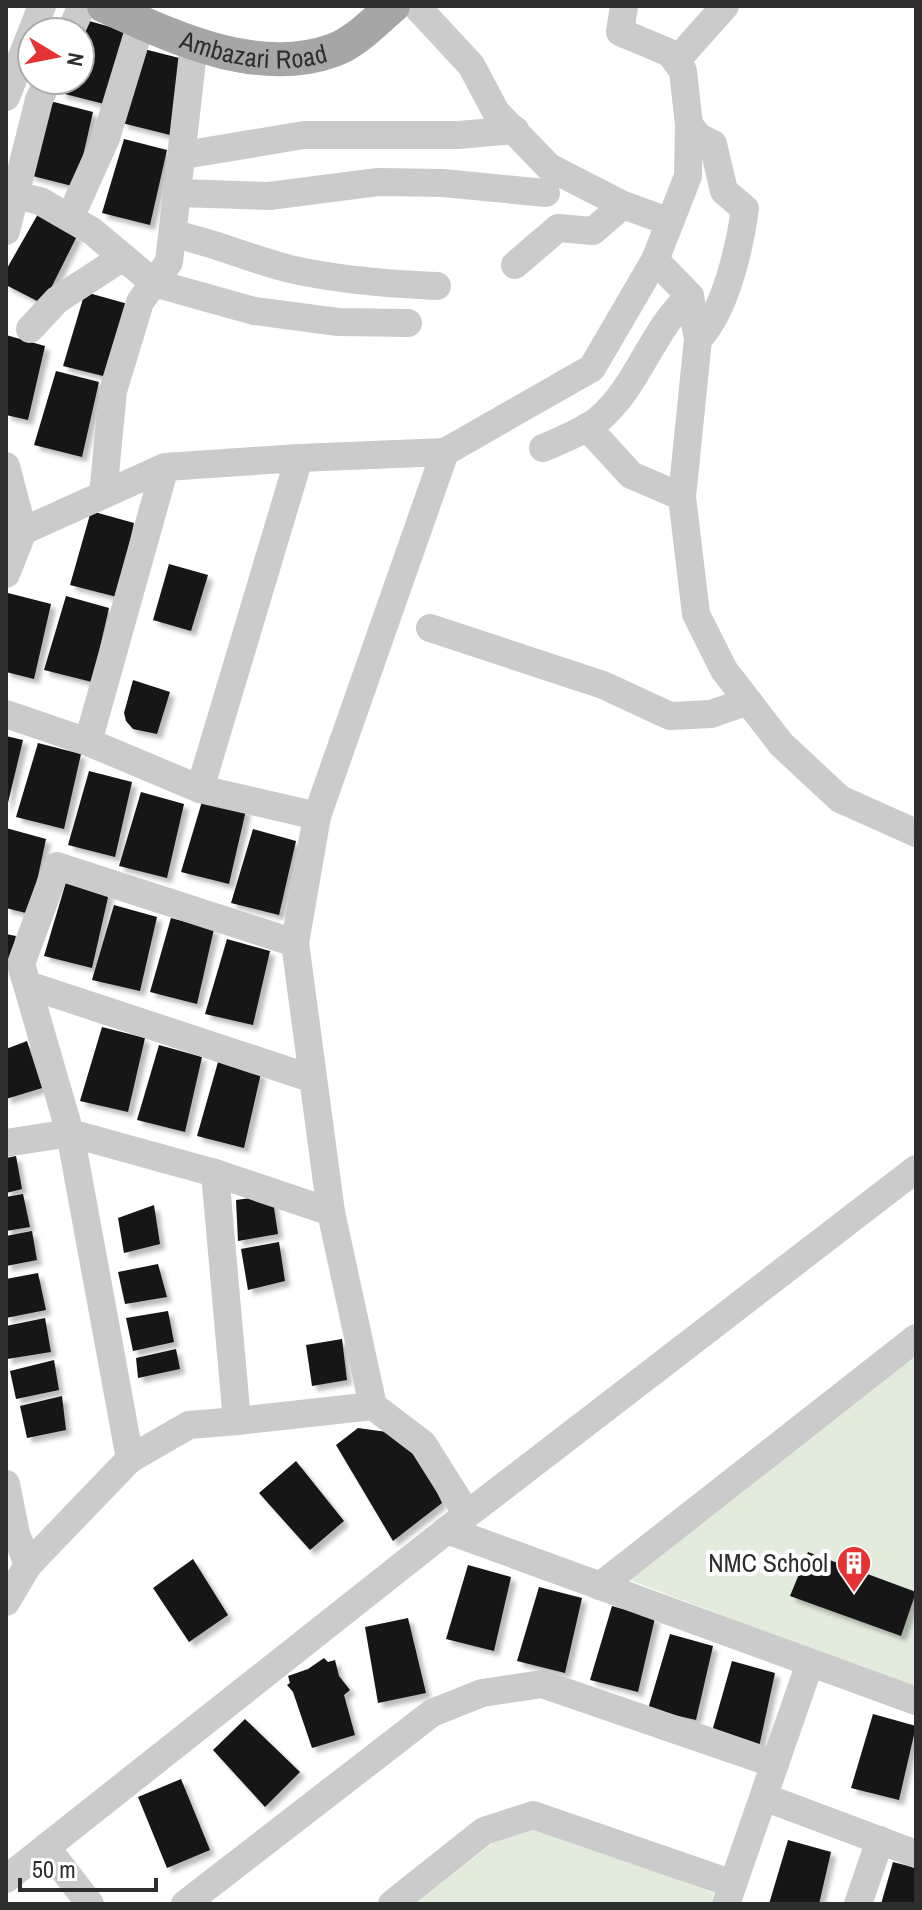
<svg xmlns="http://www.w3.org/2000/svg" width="922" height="1910" font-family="'Archivo Narrow',sans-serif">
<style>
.green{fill:#e3ecdc}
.building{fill:#151515;filter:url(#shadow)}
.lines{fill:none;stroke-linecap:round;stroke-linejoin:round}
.minor{stroke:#cbcbcb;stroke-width:28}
.major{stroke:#a6a6a6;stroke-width:34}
.labels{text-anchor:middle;stroke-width:8;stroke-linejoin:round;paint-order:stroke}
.street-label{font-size:26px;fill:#2e2e2e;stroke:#fff}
.poi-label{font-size:26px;fill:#2e2e2e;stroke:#fff;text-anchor:end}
</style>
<defs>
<filter id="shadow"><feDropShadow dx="5" dy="5" stdDeviation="2" flood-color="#0004"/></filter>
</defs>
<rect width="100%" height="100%" fill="#fff"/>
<g class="green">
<path d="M916,1352V1689L624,1578Z"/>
<path d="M536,1828L714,1893L711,1904H414L494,1842Z"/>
</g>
<g class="building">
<path d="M82,19L125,31L108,105L61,93L64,80H80Z"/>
<path d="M144,49L187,60L170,135L122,123Z"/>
<path d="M50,101L93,112L76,187L29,175Z"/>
<path d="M124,139L167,150L150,225L102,213Z"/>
<path d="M38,214L77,236L43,304L6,285V270Z"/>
<path d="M85,292L128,304L111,378L63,366Z"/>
<path d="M6,335L45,346L28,420L6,415Z"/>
<path d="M56,371L99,382L82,457L34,445Z"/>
<path d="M91,511L134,523L117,597L70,585Z"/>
<path d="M169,564L208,575L191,631L153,620Z"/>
<path d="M8,593L51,604L34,679L6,672Z"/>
<path d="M66,596L109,608L92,682L44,670Z"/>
<path d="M133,680L170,692L157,734L133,729L126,721L124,713Z"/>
<path d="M6,736L23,740L7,807H6Z"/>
<path d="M38,743L81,754L64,829L16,817Z"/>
<path d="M89,771L132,782L115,857L68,845Z"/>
<path d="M141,792L184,804L167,878L119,866Z"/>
<path d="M203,798L246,810L229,884L181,872Z"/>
<path d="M6,828L46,839L30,914L6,908Z"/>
<path d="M253,829L296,841L279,915L231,903Z"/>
<path d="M66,882L109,893L92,968L44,956Z"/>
<path d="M114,905L157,917L140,991L92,980Z"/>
<path d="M171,918L214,929L197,1004L150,992Z"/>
<path d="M6,934L16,936L7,974L6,973Z"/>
<path d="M227,939L270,951L253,1025L205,1014Z"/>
<path d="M102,1027L145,1038L128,1112L80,1101Z"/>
<path d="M27,1041L42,1088L6,1099V1049Z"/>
<path d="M159,1045L202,1057L185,1132L137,1120Z"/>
<path d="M218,1062L261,1073L244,1148L197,1136Z"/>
<path d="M16,1156L22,1189L6,1193V1158Z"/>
<path d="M23,1194L30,1227L6,1231V1197Z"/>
<path d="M272,1195L278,1234L238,1241L236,1200Z"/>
<path d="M154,1205L160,1244L124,1253L118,1218Z"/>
<path d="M32,1231L37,1260L6,1266V1236Z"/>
<path d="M279,1242L285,1281L248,1290L241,1249Z"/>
<path d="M158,1264L167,1297L125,1304L118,1272Z"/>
<path d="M38,1273L46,1310L6,1318V1279Z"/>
<path d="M168,1311L174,1342L133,1351L126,1318Z"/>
<path d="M45,1318L51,1352L7,1359L6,1326Z"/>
<path d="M342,1339L347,1380L312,1386L306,1345Z"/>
<path d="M176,1349L180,1369L138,1378L136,1358Z"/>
<path d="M54,1360L59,1390L16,1399L10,1371Z"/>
<path d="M62,1396L66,1430L27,1438L20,1406Z"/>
<path d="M358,1428L394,1433L422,1459L442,1503L393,1541L336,1445Z"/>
<path d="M296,1461L344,1521L310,1550L259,1493Z"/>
<path d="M808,1552L916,1592L901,1636L790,1596Z"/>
<path d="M193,1559L228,1615L189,1642L153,1588Z"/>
<path d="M468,1565L511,1577L494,1651L446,1639Z"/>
<path d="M539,1587L582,1598L565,1673L517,1661Z"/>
<path d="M612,1606L655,1618L638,1692L590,1680Z"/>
<path d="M408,1618L426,1693L378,1703L365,1627Z"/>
<path d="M670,1634L713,1646L696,1720L648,1709Z"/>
<path d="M324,1658L328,1662L335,1660L339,1676L350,1690L344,1695L355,1735L312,1748L293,1692L287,1685L290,1683L288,1676L308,1669Z"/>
<path d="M732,1661L775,1673L759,1747L711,1735Z"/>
<path d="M873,1714L916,1726L899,1800L851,1788Z"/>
<path d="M245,1719L300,1772L265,1807L213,1750Z"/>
<path d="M181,1779L210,1850L167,1868L138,1797Z"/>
<path d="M788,1840L831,1852L819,1904H769Z"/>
<path d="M893,1862L916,1868V1904H881Z"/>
</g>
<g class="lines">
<g class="minor">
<path d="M416,6L471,65L496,112L549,167L623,205L670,222L655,260"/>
<path d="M624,6L620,32L670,53L683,71L689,125L688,176L670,222"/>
<path d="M70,32L82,6"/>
<path d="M677,60L725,6"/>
<path d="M6,97L42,6"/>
<path d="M689,125L699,137L713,144L724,191L745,209C740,246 725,313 698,339"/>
<path d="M184,155L304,135H458L515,130"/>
<path d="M178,193L269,196L378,182L443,183L546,193"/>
<path d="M15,195L40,201L92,231L154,283L254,311L338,322L408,323"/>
<path d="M70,218L106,138L141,23"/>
<path d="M6,231L39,100L48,80"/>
<path d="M173,234C213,242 250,259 290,269C338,280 389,284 437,286"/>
<path d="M515,265L558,228L593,231L623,205"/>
<path d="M30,329L57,300L123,257"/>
<path d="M587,427L631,475L682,497"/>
<path d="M543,448C561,440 583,432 598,420C639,386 651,330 690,296"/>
<path d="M445,452L592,368L655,260L690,296L698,339L682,497L696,614L724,670L781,744L840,799L916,833"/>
<path d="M299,458L445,452L317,816"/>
<path d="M6,466L23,531L6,574"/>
<path d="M103,495L113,391L140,302L169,262L194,44"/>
<path d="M23,531L165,467L299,458L200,789"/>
<path d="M430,628L603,685L670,716L711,714L748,701"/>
<path d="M6,714L88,742L200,789L317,816L295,943"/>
<path d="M88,742L165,467"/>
<path d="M28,985L313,1079"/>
<path d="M6,1143L70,1133L130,1459"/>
<path d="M215,1173L331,1212"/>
<path d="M237,1421L373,1406"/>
<path d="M6,1484L16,1534L28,1565L6,1602"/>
<path d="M447,1530L916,1701"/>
<path d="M28,1565L130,1459L189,1425L237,1421L215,1173L70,1133L21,964L57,866L295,943L331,1212L373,1406L423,1444L467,1514"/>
<path d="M600,1586L916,1338"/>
<path d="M764,1797L916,1854"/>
<path d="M46,1847L90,1904"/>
<path d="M6,1879L447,1530L916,1169"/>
<path d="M185,1904L432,1713L482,1693L542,1684L775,1764"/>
<path d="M392,1904L484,1831L533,1815L733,1884"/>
<path d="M726,1904L810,1663"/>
<path d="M858,1904L880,1840"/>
</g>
<path class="major" id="s1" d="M104,6C173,37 258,78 334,50C356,42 375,21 393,6"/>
</g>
<defs>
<g id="building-pin" transform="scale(1.8)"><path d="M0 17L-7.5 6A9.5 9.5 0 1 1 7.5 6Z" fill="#e43332" stroke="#fff"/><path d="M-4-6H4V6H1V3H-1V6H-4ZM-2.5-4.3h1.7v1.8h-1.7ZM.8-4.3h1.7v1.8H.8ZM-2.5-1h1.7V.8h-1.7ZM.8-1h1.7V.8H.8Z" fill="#fff"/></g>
</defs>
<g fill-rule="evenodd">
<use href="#building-pin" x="854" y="1563"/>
</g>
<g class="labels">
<g class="street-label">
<text dy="9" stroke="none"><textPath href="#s1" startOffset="158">Ambazari Road</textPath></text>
</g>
<g class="poi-label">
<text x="828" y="1572">NMC School</text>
</g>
</g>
<rect width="922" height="1910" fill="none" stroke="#2e2e2e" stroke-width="16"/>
<g transform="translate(56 56) rotate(100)"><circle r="38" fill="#ffffff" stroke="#ababab" stroke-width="2"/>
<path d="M0-6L14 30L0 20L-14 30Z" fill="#e43332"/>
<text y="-12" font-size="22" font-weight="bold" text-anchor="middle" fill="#2e2e2e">N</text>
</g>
<path d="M20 1878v12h136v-12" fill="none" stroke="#2e2e2e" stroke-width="4"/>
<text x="32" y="1878" font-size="24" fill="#2e2e2e" stroke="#ffffff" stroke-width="6" paint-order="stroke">50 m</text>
</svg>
